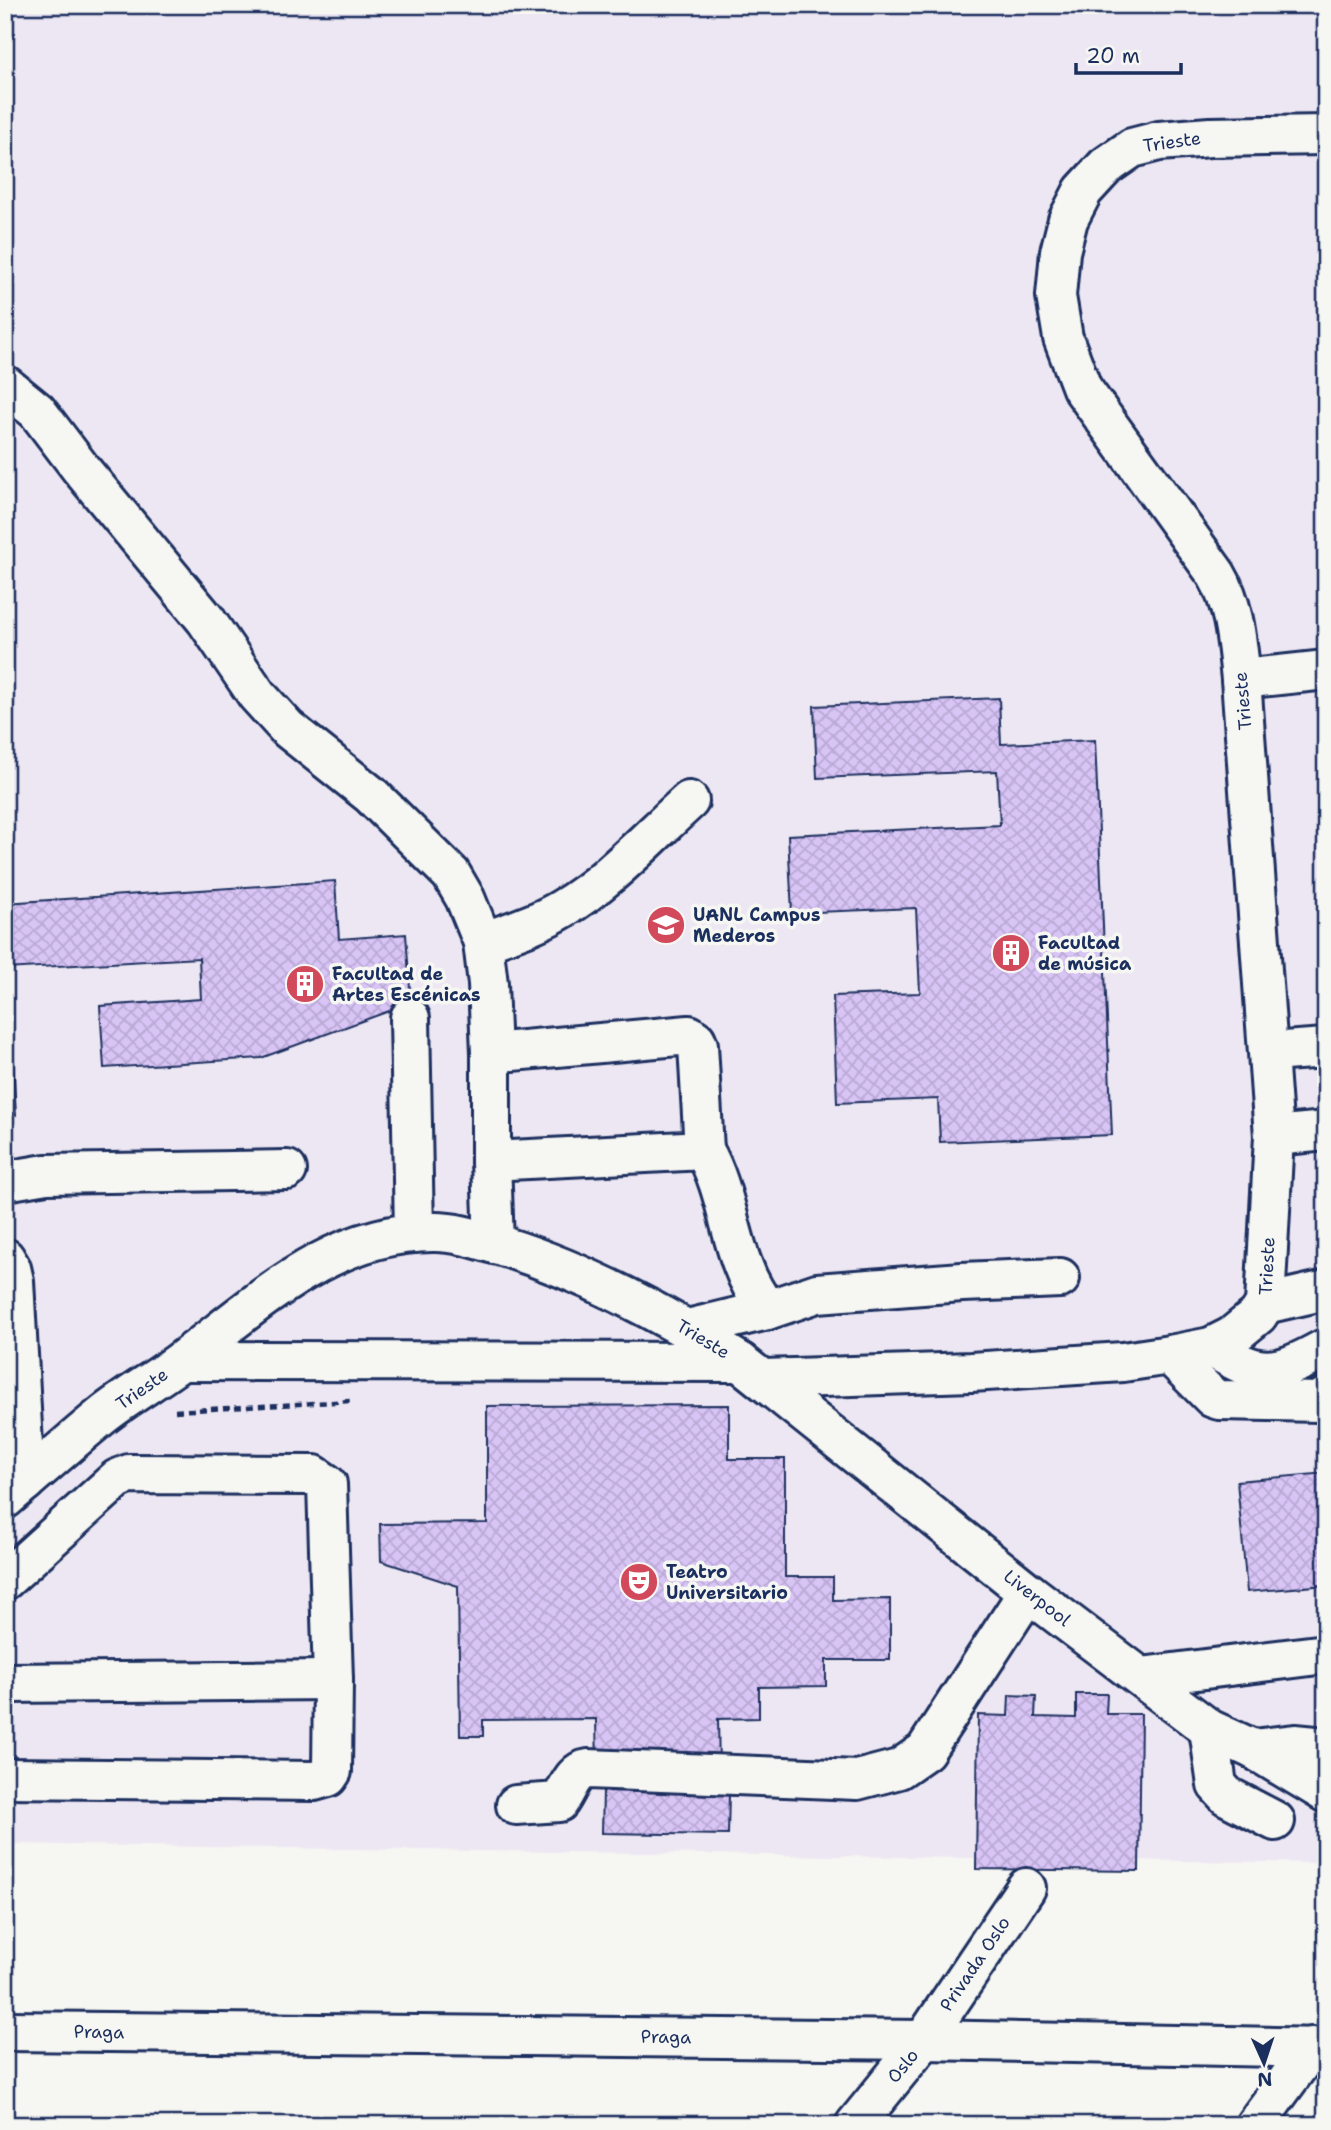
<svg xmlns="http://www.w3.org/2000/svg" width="1331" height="2130" font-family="'Shantell Sans',sans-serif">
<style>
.built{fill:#ede7f3}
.building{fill:url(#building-cross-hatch);stroke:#1b2f5e;stroke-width:2}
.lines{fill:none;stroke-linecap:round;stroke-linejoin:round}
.minor-casing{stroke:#1b2f5e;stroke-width:44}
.path{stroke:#1b2f5e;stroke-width:4.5;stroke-dasharray:7 5;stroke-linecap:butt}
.minor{stroke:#f6f6f2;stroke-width:38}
.labels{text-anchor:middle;stroke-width:7;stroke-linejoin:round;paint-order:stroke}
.street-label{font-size:18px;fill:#1b2f5e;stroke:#f6f6f2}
.poi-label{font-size:18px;font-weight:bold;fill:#1b2f5e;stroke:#f6f6f2;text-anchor:start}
</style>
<defs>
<pattern id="building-cross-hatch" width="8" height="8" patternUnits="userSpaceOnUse" patternTransform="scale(1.75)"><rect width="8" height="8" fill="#d8c4f5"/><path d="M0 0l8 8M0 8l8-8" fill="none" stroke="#b9a9d4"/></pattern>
</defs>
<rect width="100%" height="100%" fill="#f6f6f2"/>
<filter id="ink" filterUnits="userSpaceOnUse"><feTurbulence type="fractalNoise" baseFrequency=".0143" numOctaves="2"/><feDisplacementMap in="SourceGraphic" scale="14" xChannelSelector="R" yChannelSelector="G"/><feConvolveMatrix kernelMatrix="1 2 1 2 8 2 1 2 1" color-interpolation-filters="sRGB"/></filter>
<g filter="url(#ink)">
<path class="built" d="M5,5H1326V1863L5,1844Z"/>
<g class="building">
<path d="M999,698L1001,744L1095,740L1112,1135L940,1142L938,1099L837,1103L833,996L920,993L916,908L792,913L788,835L1000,825L997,771L817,778L814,706Z"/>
<path d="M335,881L339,939L406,934L411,1003L261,1058L104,1068L100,1006L201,999L199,958L5,969V903Z"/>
<path d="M5,987L7,1007L10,1006L16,1115L5,1116Z"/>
<path d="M729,1405V1459H785V1577H833V1600L890,1599V1660H826V1686L759,1687V1718L718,1719L719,1767L597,1768L596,1719L483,1720V1736H460L458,1586L381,1561L380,1524L487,1523V1406Z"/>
<path d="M1326,1473V1585L1247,1592L1237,1481Z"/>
<path d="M1076,1694H1107L1106,1714H1141L1139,1871L976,1869L978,1715L1008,1716L1009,1695L1036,1696L1035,1717L1076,1718Z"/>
<path d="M603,1791L729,1793L728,1835L602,1833Z"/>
</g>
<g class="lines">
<g class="minor-casing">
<g id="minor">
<path d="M5,385L37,411L81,469L206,620L257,695L287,728L371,795L451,874L465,898L483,942L488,984L491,1053V1161L494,1244"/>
<path d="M1241,679L1326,670"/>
<path d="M483,942C510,932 537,924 562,909C607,883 650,836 689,801"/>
<path d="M410,1018L414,1233"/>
<path d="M1270,1052L1326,1048"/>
<path d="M1274,1136L1326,1131"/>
<path d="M704,1150C725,1187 728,1228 743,1266C749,1283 757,1296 767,1310"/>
<path d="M491,1161L704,1150L698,1045L696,1040L689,1035L491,1053"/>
<path d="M5,1181L46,1174L287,1170"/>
<path d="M5,1258L11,1268L14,1281L25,1482"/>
<path d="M1265,1304L1326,1290"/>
<path d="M688,1329L767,1310L817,1293L962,1282L1060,1278"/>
<path d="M1211,1347C1260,1377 1273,1377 1324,1349"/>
<path d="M1170,1355L1213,1398L1219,1400L1319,1402L1326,1397"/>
<path d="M182,1361L740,1362"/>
<path d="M764,1379L971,1372L1123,1362L1170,1355L1211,1347L1231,1337L1258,1315L1265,1304L1274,1136L1241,679C1237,643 1235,606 1216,574L1082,388L1063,338L1056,296L1060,252L1068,220L1083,191L1106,166L1132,148L1159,141L1210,137L1326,135"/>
<path d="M5,1499C38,1471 69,1443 102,1416C128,1395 158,1379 185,1358C261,1301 333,1231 435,1232C458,1232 480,1240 502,1246C586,1272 666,1315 740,1362L1028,1592L1209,1729L1253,1749L1326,1793"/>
<path d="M5,1580L117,1479L129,1474L314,1475L327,1484L333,1680L332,1771L328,1777L314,1781L5,1778"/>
<path d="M1141,1677L1326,1654"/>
<path d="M5,1683L333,1680"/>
<path d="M1209,1729L1217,1785L1227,1796L1275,1821"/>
<path d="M1253,1749L1295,1744L1326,1747"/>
<path d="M516,1805L559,1802C568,1790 572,1771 588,1769L857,1780L899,1769L925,1751L1028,1592"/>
<path d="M5,2031L924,2040L1326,2048"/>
<path d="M855,2125L924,2040L1026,1888"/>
<path d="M1255,2125L1312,2047"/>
</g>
</g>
<path class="path" d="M175,1411L351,1401"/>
<use href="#minor" class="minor"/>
</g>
</g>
<defs>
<g id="university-disc" transform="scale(2.0125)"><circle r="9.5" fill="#d1495b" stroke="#f6f6f2"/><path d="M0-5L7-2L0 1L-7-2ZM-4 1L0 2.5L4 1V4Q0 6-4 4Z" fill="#fff"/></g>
<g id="building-disc" transform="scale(2.0125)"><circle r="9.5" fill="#d1495b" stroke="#f6f6f2"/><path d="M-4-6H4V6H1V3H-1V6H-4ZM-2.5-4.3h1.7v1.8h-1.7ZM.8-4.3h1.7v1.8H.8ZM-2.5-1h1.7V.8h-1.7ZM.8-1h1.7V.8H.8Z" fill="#fff"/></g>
<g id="theatre-disc" transform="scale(2.0125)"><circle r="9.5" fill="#d1495b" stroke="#f6f6f2"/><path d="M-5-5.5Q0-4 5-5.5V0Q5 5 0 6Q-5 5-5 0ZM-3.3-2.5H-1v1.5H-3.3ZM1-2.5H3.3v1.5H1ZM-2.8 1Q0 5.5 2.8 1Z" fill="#fff"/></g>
</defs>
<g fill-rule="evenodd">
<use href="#university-disc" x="666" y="925"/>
<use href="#building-disc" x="1011" y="953"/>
<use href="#building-disc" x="305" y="984"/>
<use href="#theatre-disc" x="639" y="1582"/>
</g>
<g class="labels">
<g class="street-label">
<text transform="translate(1172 142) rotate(-8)" y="6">Trieste</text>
<text transform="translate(1243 701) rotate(-95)" y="6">Trieste</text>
<text transform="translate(1267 1266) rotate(-87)" y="6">Trieste</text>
<text transform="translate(703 1339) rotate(31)" y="6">Trieste</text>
<text transform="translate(142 1389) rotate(-35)" y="6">Trieste</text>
<text transform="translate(1037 1598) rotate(38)" y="6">Liverpool</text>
<text transform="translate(975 1964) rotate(-56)" y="6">Privada Oslo</text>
<text transform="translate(99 2032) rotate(1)" y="6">Praga</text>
<text transform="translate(666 2037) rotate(1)" y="6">Praga</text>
<text transform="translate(903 2066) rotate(-51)" y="6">Oslo</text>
</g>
<g class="poi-label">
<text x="693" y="921">UANL Campus<tspan x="693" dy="21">Mederos</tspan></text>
<text x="1038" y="949">Facultad<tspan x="1038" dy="21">de música</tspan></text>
<text x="332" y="980">Facultad de<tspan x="332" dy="21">Artes Escénicas</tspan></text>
<text x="666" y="1578">Teatro<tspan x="666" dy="21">Universitario</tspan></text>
</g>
</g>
<rect width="1331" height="2130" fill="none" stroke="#f6f6f2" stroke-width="28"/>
<rect x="14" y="14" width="1303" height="2102" fill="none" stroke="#1b2f5e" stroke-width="2.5" filter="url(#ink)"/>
<g transform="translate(1264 2063) rotate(177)" stroke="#f6f6f2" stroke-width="5" paint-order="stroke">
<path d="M0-5L12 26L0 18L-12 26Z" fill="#1b2f5e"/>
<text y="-10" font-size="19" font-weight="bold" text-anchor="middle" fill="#1b2f5e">N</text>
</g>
<path d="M1076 63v10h105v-10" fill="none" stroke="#1b2f5e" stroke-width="3.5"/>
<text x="1086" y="63" font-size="21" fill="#1b2f5e" stroke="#f6f6f2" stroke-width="5" paint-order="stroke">20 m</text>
</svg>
